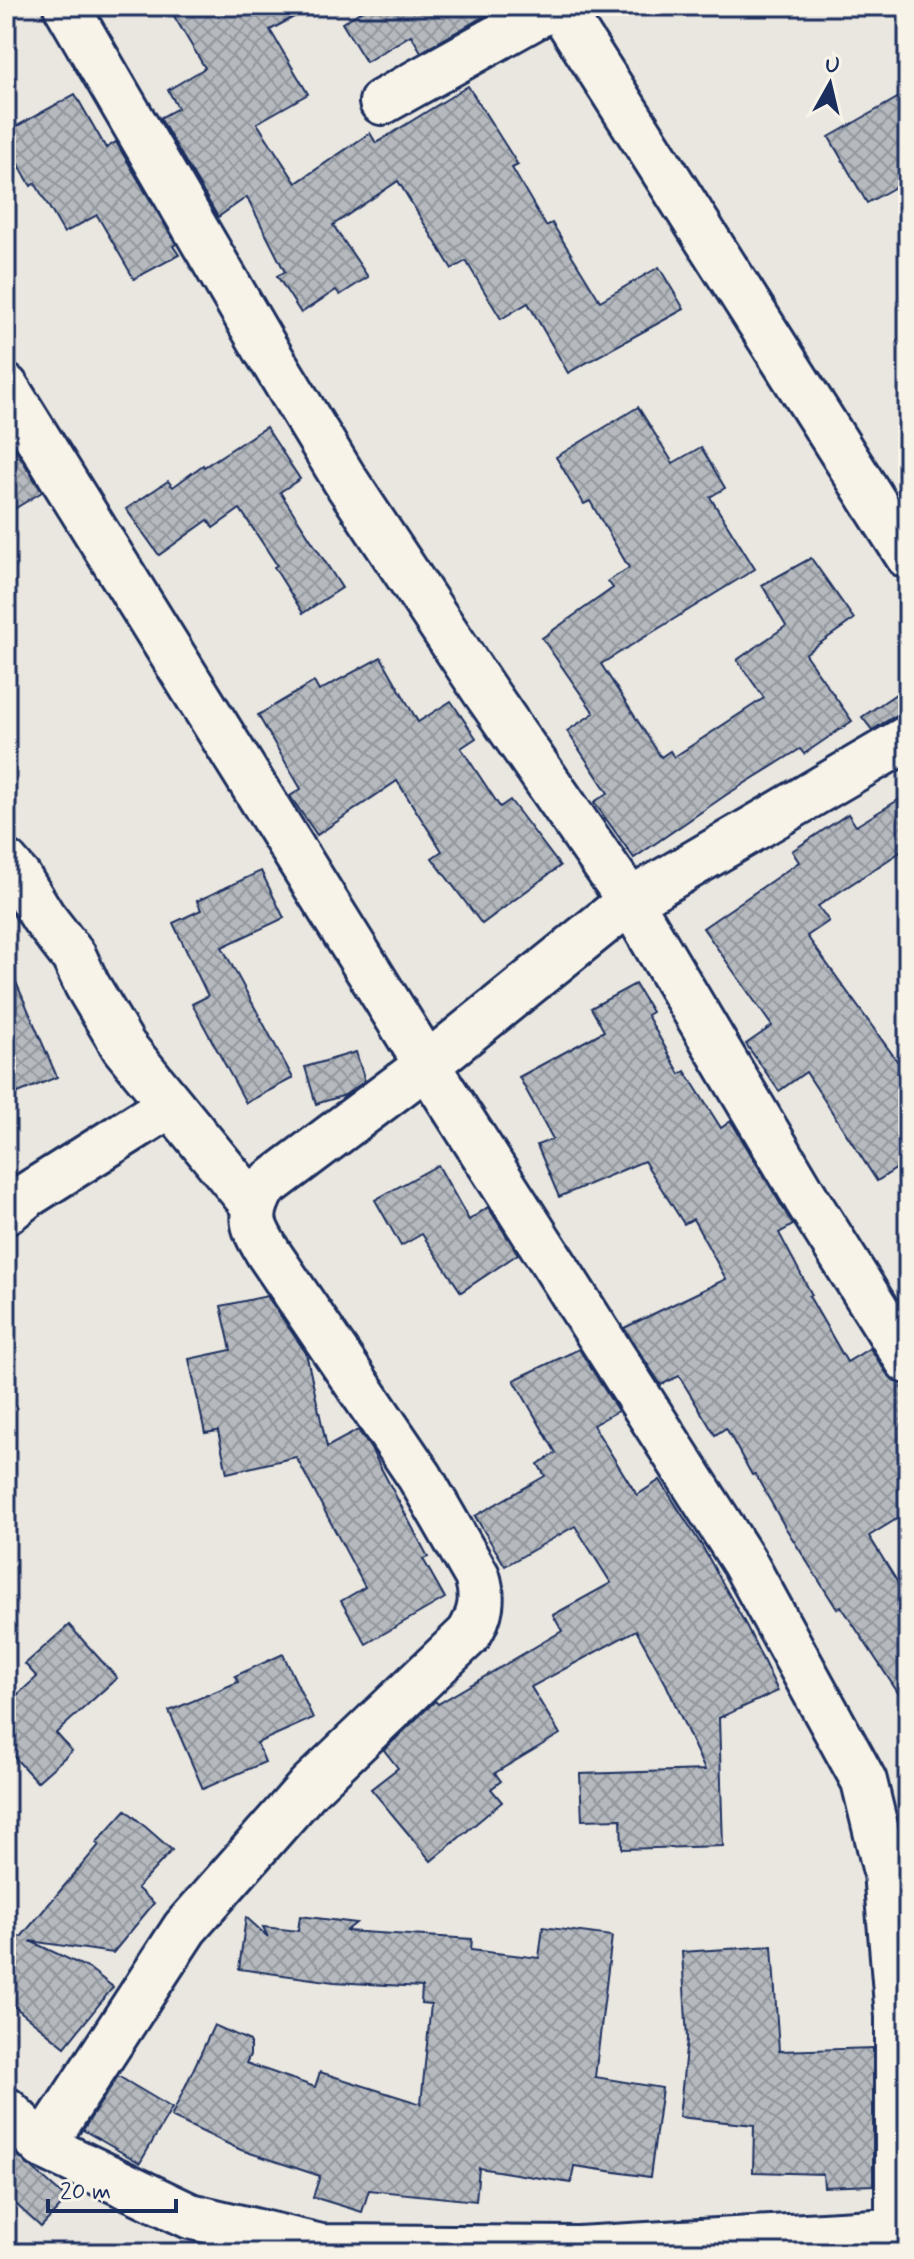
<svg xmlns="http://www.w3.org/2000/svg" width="914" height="2259" font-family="Mynerve,sans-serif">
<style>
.building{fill:url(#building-cross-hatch);stroke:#1b2f5e;stroke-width:2}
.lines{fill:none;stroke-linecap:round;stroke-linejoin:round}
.street-casing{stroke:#1b2f5e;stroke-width:50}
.street{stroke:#f7f3e8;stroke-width:44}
</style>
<defs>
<pattern id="building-cross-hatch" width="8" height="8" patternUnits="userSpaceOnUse" patternTransform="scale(2)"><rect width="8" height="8" fill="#b6babf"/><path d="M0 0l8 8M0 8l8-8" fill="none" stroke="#93989e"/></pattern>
</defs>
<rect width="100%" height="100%" fill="#eae7e0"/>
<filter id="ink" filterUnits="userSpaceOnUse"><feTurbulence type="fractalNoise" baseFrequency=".0125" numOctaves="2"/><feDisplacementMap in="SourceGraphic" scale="16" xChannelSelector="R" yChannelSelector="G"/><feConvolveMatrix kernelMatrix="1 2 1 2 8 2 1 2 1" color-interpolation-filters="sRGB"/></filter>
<g filter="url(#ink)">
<g class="building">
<path d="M168,6H314L270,30L308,94L257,123L296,183L370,133L376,143L468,86L518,165L512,168L546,226L552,223L600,301L659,267L684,309L568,373L528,303L501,319L466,261L452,269L398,181L333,225L368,277L340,295L336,290L301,313L277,276L285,272L247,197L218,217L160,118L178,108L168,90L205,68Z"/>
<path d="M370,6H502L421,52L411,35L366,62L342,23Z"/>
<path d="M908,92V180L867,203L829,137Z"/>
<path d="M75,94L106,148L116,142L176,244L173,246L179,255L134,279L97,215L64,233L35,183L31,186L6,142V132Z"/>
<path d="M638,407L673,463L701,447L725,488L710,497L755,569L601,664L661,757L670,751L674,757L764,698L737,660L786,626L762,585L811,558L854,619L805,654L852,721L804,754L800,749L726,795L634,858L594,802L608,793L567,731L594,713L542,638L613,588L608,581L629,568L590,501L584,504L556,457Z"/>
<path d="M266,427L300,479L280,492L342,588L303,613L274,567L277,565L240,509L213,528L208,520L159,555L126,509L168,481L173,487L203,465L204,467Z"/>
<path d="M6,434L42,492L6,514Z"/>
<path d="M381,657L418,722L451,701L476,738L461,748L500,807L510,800L560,866L482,924L432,858L442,851L397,781L317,835L290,796L301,789L258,715L314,682L319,691Z"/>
<path d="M908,686V713L895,716L872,730L862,717Z"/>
<path d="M908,794V847L818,906L829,921L807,936L908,1076V1161L877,1181L806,1072L779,1091L746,1044L772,1026L703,928L799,862L792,851L848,814L856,826Z"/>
<path d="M261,871L284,918L222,947L293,1078L246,1103L192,1004L208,996L173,923L201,910L197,901Z"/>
<path d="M6,959L57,1077L6,1098Z"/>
<path d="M635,984L652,1012L647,1015L680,1074L685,1071L721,1128L731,1121L793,1225L779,1233L812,1295L809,1296L847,1362L870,1348L887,1374L899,1384L908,1399V1512L869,1536L908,1599V1708L841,1606L837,1609L785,1527L755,1474L752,1475L726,1428L715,1435L679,1376L661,1385L624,1328L726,1279L693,1219L684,1224L644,1161L559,1197L537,1145L553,1139L519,1077L604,1031L591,1008Z"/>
<path d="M356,1052L365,1081L345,1095L316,1104L305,1067Z"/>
<path d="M438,1165L469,1220L488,1207L518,1254L461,1292L422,1234L401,1246L375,1200Z"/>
<path d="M267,1296L306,1353L327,1447L358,1430L371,1449L428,1557L423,1559L445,1598L366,1644L341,1601L365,1587L296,1457L227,1473L218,1431L205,1433L189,1359L231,1350L221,1306Z"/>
<path d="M579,1349L618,1411L593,1425L637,1495L660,1480L702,1546L747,1627L778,1691L719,1718L723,1846L622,1849L621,1819L582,1820L580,1774L705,1770L666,1684L636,1630L531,1687L560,1734L495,1773L501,1781L491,1789L502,1802L431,1861L371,1789L398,1768L384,1750L435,1701L438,1704L562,1631L553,1615L611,1583L575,1526L505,1566L475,1516L545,1476L538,1464L556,1453L514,1380Z"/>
<path d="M69,1625L117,1678L56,1733L72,1751L37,1782L6,1748V1705L37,1677L25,1664Z"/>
<path d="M283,1654L313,1718L257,1743L265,1762L203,1789L169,1711L238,1682L235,1676Z"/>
<path d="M126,1810L172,1850L137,1888L154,1903L113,1953L30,1941L90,1969L113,1987L65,2047L6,2000V1931L21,1937L99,1845L96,1843Z"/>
<path d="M300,1916L356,1923L346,1931L472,1939L471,1950L539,1958L543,1927L612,1936L595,2077L662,2088L650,2177L574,2166L571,2183L479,2168L476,2201L369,2190L362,2212L313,2197L320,2176L241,2150L171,2117L214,2025L250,2041V2055L246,2063L315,2087L320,2072L421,2104L431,2004L421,2003L422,1987L334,1982L239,1969L246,1917L268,1937L263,1927L298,1931Z"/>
<path d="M772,1946L779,2051L873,2048V2185L824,2187L823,2174L753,2172L754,2125L679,2117L687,2039L682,1952Z"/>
<path d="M118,2076L172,2108L140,2163L83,2130Z"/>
<path d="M6,2145L67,2199L41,2227L6,2195Z"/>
</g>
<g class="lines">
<g class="street-casing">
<g id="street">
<path d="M66,6L265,348L345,480L484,690L630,901L807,1200L908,1361"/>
<path d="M559,6L908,556"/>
<path d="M382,102L554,6"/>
<path d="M6,387L427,1065L744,1562L864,1781L886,1872L898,2017V2231L889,2253"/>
<path d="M6,863L19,878L43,917L74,957L87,985L124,1047L254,1206"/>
<path d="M6,1212L26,1196L170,1105"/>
<path d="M6,2110L43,2146L190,2216L321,2247L578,2249L908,2230"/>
<path d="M43,2146L185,1928L309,1787L469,1634C481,1614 484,1598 477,1576L420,1477L269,1254C252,1226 247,1218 263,1188L427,1065L630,901L908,738"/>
</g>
</g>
<use href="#street" class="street"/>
</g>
</g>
<rect width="914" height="2259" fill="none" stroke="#f7f3e8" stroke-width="32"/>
<rect x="16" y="16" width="882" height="2227" fill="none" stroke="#1b2f5e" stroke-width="3" filter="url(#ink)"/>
<g transform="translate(830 84) rotate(8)" stroke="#f7f3e8" stroke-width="6" paint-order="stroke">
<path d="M0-6L14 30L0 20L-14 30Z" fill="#1b2f5e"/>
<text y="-12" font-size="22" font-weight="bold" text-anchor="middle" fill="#1b2f5e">U</text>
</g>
<path d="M48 2199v12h128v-12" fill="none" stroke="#1b2f5e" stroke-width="4"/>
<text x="60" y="2199" font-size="24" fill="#1b2f5e" stroke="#f7f3e8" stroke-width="6" paint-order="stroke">20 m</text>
</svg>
